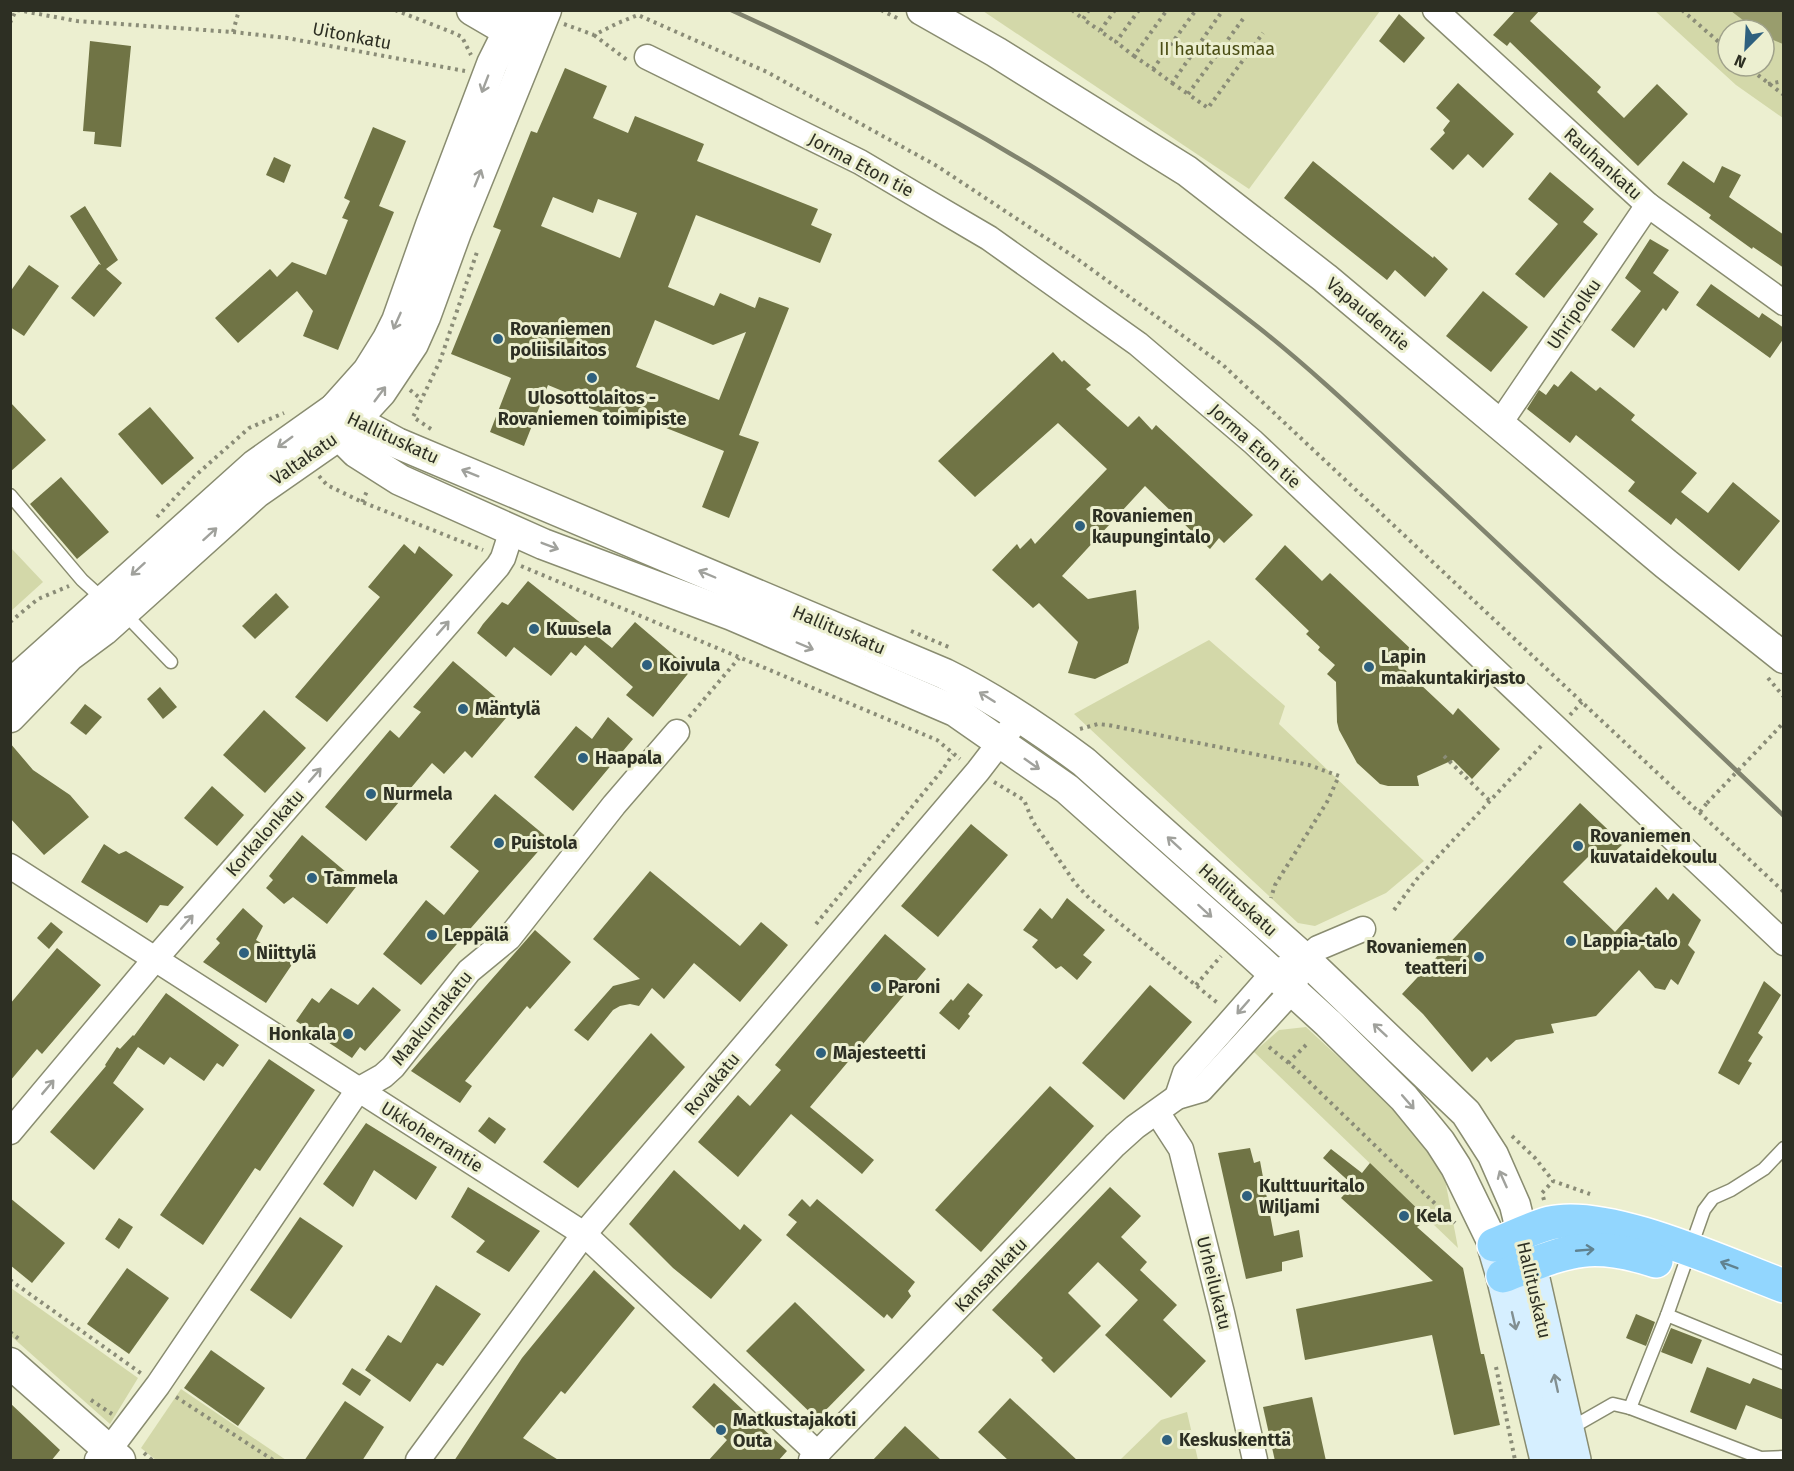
<svg xmlns="http://www.w3.org/2000/svg" width="1794" height="1471" font-family="'Fira Sans',sans-serif">
<style>
.green{fill:#d3d8a9;fill-rule:evenodd}
.water{fill:#999d6d}
.building{fill:#707445;fill-rule:evenodd}
.lines{fill:none;stroke-linecap:round;stroke-linejoin:round}
.service-casing{stroke:#898c70;stroke-width:15}
.minor-casing{stroke:#898c70;stroke-width:27}
.tertiary-casing{stroke:#898c70;stroke-width:33}
.secondary-casing{stroke:#898c70;stroke-width:36}
.trunk-casing{stroke:#fff;stroke-width:36}
.path{stroke:#8a8c77;stroke-width:4;stroke-dasharray:3 4.5;stroke-linecap:butt}
.service{stroke:#fff;stroke-width:12}
.minor{stroke:#fff;stroke-width:24}
.tertiary{stroke:#fff;stroke-width:30}
.secondary{stroke:#d6efff;stroke-width:33}
.trunk{stroke:#92d6fe;stroke-width:33}
.rail{stroke:#81846f;stroke-width:4.5}
.path-bridge{stroke:#8a8c77;stroke-width:4;stroke-dasharray:3 4.5;stroke-linecap:butt}
.oneway{stroke:#a0a19c}
.oneway2{stroke:#608290}
.oneway3{stroke:#828f91}
.poi-dot{fill:#2e607e;stroke:#ecefd0;stroke-width:2}
.labels{text-anchor:middle;stroke-width:6;stroke-linejoin:round;paint-order:stroke}
.street-label{font-size:18px;fill:#2d2f23;stroke:#ecefd0}
.park-label{font-size:18px;fill:#4b4e15;stroke:#ecefd0}
.poi-label{font-size:18px;font-weight:bold;fill:#2d2f23;stroke:#ecefd0;text-anchor:start}
</style>
<rect width="100%" height="100%" fill="#ecefd0"/>
<g class="green">
<path d="M983,11H1380L1249,189Z"/>
<path d="M1655,11H1783V118L1736,85ZM1728,30H1764V66H1728Z"/>
<path d="M11,548L43,582L11,611H10Z"/>
<path d="M1209,640L1285,706L1279,724L1424,861L1386,893L1315,926L1298,923L1074,714Z"/>
<path d="M1306,1027L1413,1126L1444,1174L1458,1248L1254,1052L1279,1030Z"/>
<path d="M11,1288L138,1378L110,1424L11,1336Z"/>
<path d="M181,1389L286,1460H156L141,1448Z"/>
<path d="M1187,1412L1198,1460H1120L1161,1420Z"/>
</g>
<path class="water" d="M1731,11H1783V44L1766,37L1764,35V30H1756Z"/>
<g class="building">
<path d="M1516,10H1540L1530,21L1601,87L1597,92L1624,118L1657,84L1688,114L1638,166L1510,42L1507,46L1493,35Z"/>
<path d="M1399,14L1425,38L1404,63L1379,41Z"/>
<path d="M90,41L131,46L121,147L94,144L95,132L83,131Z"/>
<path d="M565,68L607,86L593,118L628,133L635,116L704,144L697,161L818,209L811,225L832,234L820,263L696,215L668,287L714,306L720,293L755,308L759,297L789,308L739,435L759,442L729,518L702,507L724,451L621,410L618,419L589,408V402L548,385L524,446L490,432L511,378L451,354L501,230L493,227L531,131L537,133ZM553,197L593,213L598,199L637,213L620,258L541,226ZM655,320L713,345L746,332L719,400L636,367Z"/>
<path d="M1458,83L1514,134L1483,168L1468,154L1453,170L1430,149L1445,133L1443,130L1450,121L1436,108Z"/>
<path d="M373,127L406,141L379,206L394,212L338,350L303,336L313,311L297,291L238,343L215,318L270,269L277,277L292,262L326,275L348,220L342,218L350,201L344,198Z"/>
<path d="M274,157L291,165L284,183L266,175Z"/>
<path d="M1313,161L1433,258L1434,256L1448,269L1425,297L1395,270L1387,280L1284,198Z"/>
<path d="M1683,161L1714,183L1722,166L1741,175L1729,197L1784,235V268L1753,247L1752,249L1709,218L1711,215L1667,184Z"/>
<path d="M1550,172L1594,209L1583,222L1598,234L1544,298L1515,274L1558,224L1528,199Z"/>
<path d="M85,206L118,260L106,269L122,283L94,317L71,298L99,264L101,265L70,216Z"/>
<path d="M1650,239L1669,250L1653,273L1679,292L1666,311L1663,308L1634,348L1611,330L1641,291L1625,278Z"/>
<path d="M29,265L59,286L24,336L10,327V292Z"/>
<path d="M1711,284L1759,318L1762,313L1784,328V338L1770,358L1696,305Z"/>
<path d="M1483,291L1528,327L1491,372L1446,336Z"/>
<path d="M1053,352L1062,362L1064,360L1091,385L1086,389L1128,427L1139,416L1152,430L1156,425L1253,515L1224,543L1219,538L1210,549L1145,486L1062,576L1088,599L1136,590L1139,628L1128,663L1095,679L1068,673L1078,642L1039,603L1033,608L992,570L1017,544L1020,549L1031,538L1035,544L1107,469L1058,423L975,497L938,461Z"/>
<path d="M1571,371L1596,391L1600,387L1635,415L1631,420L1697,473L1681,492L1708,513L1733,482L1780,521L1739,571L1676,518L1671,525L1628,491L1635,482L1576,435L1570,443L1527,409L1539,390L1546,395L1554,384L1558,387Z"/>
<path d="M10,402L46,440L10,472Z"/>
<path d="M150,407L194,458L162,485L118,434Z"/>
<path d="M61,477L109,532L77,559L30,504Z"/>
<path d="M404,544L415,554L419,546L453,575L327,722L295,697L380,597L368,587Z"/>
<path d="M1285,545L1322,581L1330,573L1413,651L1404,659L1407,662L1403,668L1453,715L1458,708L1500,749L1472,779L1453,760L1417,776L1419,786H1388L1380,784L1357,763L1339,730L1337,722L1336,682L1327,674L1335,665L1318,650L1320,647L1306,634L1309,631L1255,579Z"/>
<path d="M528,581L612,648L635,622L691,670L653,717L626,695L633,687L585,645L576,656L571,652L551,676L514,647L506,657L477,633L483,624L502,602L508,605Z"/>
<path d="M276,593L289,607L255,639L242,626Z"/>
<path d="M453,661L512,711L472,758L465,751L444,774L432,763L366,841L325,807L390,730L399,738L421,712L413,707Z"/>
<path d="M160,687L177,707L163,719L147,699Z"/>
<path d="M85,704L102,717L86,735L70,723Z"/>
<path d="M264,710L306,748L265,793L223,755Z"/>
<path d="M608,717L633,739L573,811L534,777L576,726L592,739Z"/>
<path d="M10,743L33,770L70,795L89,817L44,855L10,818Z"/>
<path d="M212,786L244,815L217,846L184,818Z"/>
<path d="M495,794L549,839L421,985L383,954L426,900L444,915L479,871L450,847Z"/>
<path d="M1580,803L1623,844L1608,858L1604,853L1597,860L1591,854L1563,882L1615,932L1656,887L1668,900L1673,893L1701,920L1688,945L1695,952L1678,985L1671,979L1665,990L1655,988L1639,970L1596,1016L1551,1024L1554,1033L1516,1040L1491,1062L1487,1057L1472,1072L1423,1014L1402,994Z"/>
<path d="M971,824L1008,855L938,937L901,906Z"/>
<path d="M302,835L359,883L327,924L293,897L284,904L266,888L273,880L269,876Z"/>
<path d="M104,844L119,854L126,851L184,887L168,906L160,905L147,923L81,882Z"/>
<path d="M650,871L740,946L761,922L788,945L740,1002L694,963L664,999L652,988L639,1006L630,1004L620,1006L613,1010L588,1041L574,1030L613,986L640,979L593,939Z"/>
<path d="M1067,898L1105,930L1083,955L1092,962L1077,980L1061,966L1056,969L1032,947L1038,940L1023,930L1040,908L1052,919Z"/>
<path d="M243,908L263,926L256,940L293,963L266,1003L203,962L220,943L216,939Z"/>
<path d="M51,922L63,932L49,949L37,938Z"/>
<path d="M535,930L571,962L530,1009L527,1006L465,1081L472,1086L460,1103L411,1071Z"/>
<path d="M885,934L926,969L810,1107L874,1160L862,1174L791,1114L738,1177L698,1142L738,1095L750,1106L781,1070L775,1065Z"/>
<path d="M57,948L101,985L42,1054L37,1049L10,1081V1004Z"/>
<path d="M1764,981L1781,995L1758,1033L1763,1037L1748,1061L1752,1063L1739,1085L1718,1073Z"/>
<path d="M968,983L983,995L968,1014L970,1016L959,1030L939,1013L951,999L953,1001Z"/>
<path d="M1150,985L1192,1022L1124,1100L1082,1063Z"/>
<path d="M373,987L401,1010L365,1051L360,1047L352,1058L296,1021L312,998L319,1003L331,988L358,1005Z"/>
<path d="M166,993L239,1045L223,1067L217,1063L204,1081L170,1057L164,1065L138,1047L113,1083L144,1109L94,1170L50,1132L106,1066L105,1065L117,1047L120,1049L133,1035L134,1036Z"/>
<path d="M651,1033L685,1067L578,1188L543,1162Z"/>
<path d="M269,1059L315,1090L260,1171L255,1168L203,1245L160,1215Z"/>
<path d="M1050,1086L1094,1126L981,1252L935,1210Z"/>
<path d="M489,1117L506,1129L495,1144L478,1131Z"/>
<path d="M366,1123L437,1167L416,1200L374,1170L353,1207L323,1184Z"/>
<path d="M1250,1148L1254,1163L1260,1161L1274,1236L1299,1230L1303,1257L1282,1262V1271L1246,1279L1218,1153Z"/>
<path d="M1331,1149L1362,1173L1370,1163L1428,1219L1417,1227L1463,1268L1481,1354H1484L1500,1425L1454,1435L1432,1335L1305,1360L1296,1309L1433,1281L1341,1198L1353,1185L1323,1158Z"/>
<path d="M674,1170L740,1230L744,1224L762,1240L711,1299L673,1268L629,1224Z"/>
<path d="M468,1187L540,1231L509,1272L476,1252L485,1241L451,1217Z"/>
<path d="M1110,1187L1141,1216L1121,1237L1147,1262L1140,1270L1177,1305L1163,1320L1206,1361L1171,1398L1105,1335L1138,1300L1098,1262L1068,1293L1101,1326L1054,1373L1041,1360L1043,1358L992,1310Z"/>
<path d="M10,1198L65,1243L32,1283L10,1265Z"/>
<path d="M802,1199L810,1207L817,1199L915,1282L908,1291L911,1296L892,1319L887,1314L884,1318L786,1235L797,1222L788,1215Z"/>
<path d="M300,1217L343,1246L291,1319L250,1290Z"/>
<path d="M119,1218L133,1227L119,1249L105,1239Z"/>
<path d="M127,1268L169,1298L129,1354L87,1324Z"/>
<path d="M594,1270L635,1308L565,1394L561,1391L523,1438L560,1461H454L522,1358Z"/>
<path d="M436,1285L481,1314L443,1366L437,1363L410,1402L365,1370L388,1335L401,1343Z"/>
<path d="M795,1302L865,1370L817,1419L746,1351Z"/>
<path d="M1636,1314L1655,1322L1646,1346L1626,1338Z"/>
<path d="M1671,1328L1702,1340L1692,1364L1661,1352Z"/>
<path d="M211,1350L265,1388L238,1426L184,1388Z"/>
<path d="M1707,1367L1750,1384L1753,1378L1784,1390V1420L1746,1405L1736,1430L1690,1412Z"/>
<path d="M352,1368L371,1380L360,1396L342,1384Z"/>
<path d="M714,1383L787,1451L778,1461H708L727,1440L692,1407Z"/>
<path d="M1312,1397L1326,1461H1275L1263,1407Z"/>
<path d="M1010,1398L1078,1461H1009L978,1432Z"/>
<path d="M345,1401L384,1427L362,1461H304Z"/>
<path d="M10,1403L60,1450L51,1461H10Z"/>
<path d="M905,1426L942,1461H872Z"/>
</g>
<g class="lines">
<g class="service-casing">
<g id="service">
<path d="M10,495L82,580L104,600"/>
<path d="M124,613L171,662"/>
<path d="M1667,1315L1704,1210L1713,1198L1731,1190L1764,1169L1784,1148"/>
<path d="M1630,1408L1667,1315L1784,1363"/>
<path d="M1572,1431L1578,1424L1613,1404L1630,1408L1761,1458L1784,1457"/>
</g>
</g>
<g class="minor-casing">
<g id="minor">
<path d="M1435,10L1648,205L1784,303"/>
<path d="M647,57L860,162L926,201L989,238L1138,344L1253,442L1784,943"/>
<path d="M1500,423L1648,205"/>
<path d="M10,866L584,1234L818,1454"/>
<path d="M1177,1097L1185,1073L1273,973L1305,959L1318,948L1363,929"/>
<path d="M1157,1112L1181,1149L1222,1313L1255,1460"/>
<path d="M10,1132L156,958L498,566L503,558L512,530"/>
<path d="M97,1460L109,1450L158,1385L358,1090L383,1076L393,1067L469,971L509,938L614,805L677,732"/>
<path d="M418,1460L584,1234L978,771L1011,728"/>
<path d="M811,1460L1115,1145L1135,1127L1177,1097L1201,1090L1292,991L1298,975"/>
</g>
</g>
<g class="tertiary-casing">
<g id="tertiary">
<path d="M472,10L508,31L528,30"/>
<path d="M922,10L996,52L1187,171L1325,278L1666,564L1784,658"/>
<path d="M334,409L397,443L945,674C994,698 1040,729 1084,762L1305,959L1466,1113L1493,1155L1515,1205L1528,1258"/>
<path d="M334,409L339,435L356,452L400,480L543,544L732,615L955,711L1067,789L1237,940L1328,1023L1404,1098L1440,1142L1456,1167L1494,1245"/>
<path d="M10,685L255,465L334,409L368,371L388,339L397,321L431,225L492,64L519,10"/>
<path d="M10,717L69,656L104,630L256,493L345,431L381,392L413,344L425,317L456,232L546,10"/>
<path d="M10,1363L120,1460"/>
</g>
</g>
<g class="secondary-casing">
<g id="secondary">
<path d="M1495,1249L1503,1276L1547,1460"/>
<path d="M1530,1266L1574,1460"/>
</g>
</g>
<g class="trunk-casing">
<g id="trunk">
<path d="M1494,1245C1512,1238 1531,1228 1550,1223C1607,1209 1727,1265 1784,1286"/>
<path d="M1503,1276C1567,1251 1588,1239 1656,1261"/>
</g>
</g>
<g class="path">
<path d="M17,10L77,21L233,32L287,38L465,71"/>
<path d="M395,10L454,33L462,37L471,55"/>
<path d="M881,10L899,19"/>
<path d="M1072,10L1083,19"/>
<path d="M1089,10L1083,19L1100,31"/>
<path d="M1115,10L1100,31L1116,42"/>
<path d="M1139,10L1116,42L1134,56L1167,10"/>
<path d="M1682,10L1728,50"/>
<path d="M1243,19L1188,94L1208,108L1263,33"/>
<path d="M10,23L16,10"/>
<path d="M564,24L594,35L618,23L638,15L767,72L937,166L1076,258L1223,365L1784,892"/>
<path d="M233,32L239,10"/>
<path d="M594,35L627,60"/>
<path d="M1134,56L1153,69L1196,10"/>
<path d="M1746,66L1784,95"/>
<path d="M1153,69L1172,83L1223,10"/>
<path d="M1172,83L1188,94"/>
<path d="M1768,84L1784,81"/>
<path d="M410,390L421,399"/>
<path d="M431,429L413,417L440,361L477,252"/>
<path d="M319,476L327,485L362,502L483,550"/>
<path d="M362,502L368,489"/>
<path d="M157,517L195,476L249,428L284,413"/>
<path d="M521,566L937,740L960,759"/>
<path d="M10,622L38,599L69,586"/>
<path d="M911,631L951,648"/>
<path d="M1768,678L1784,697"/>
<path d="M1570,715L1582,702"/>
<path d="M689,717L739,658"/>
<path d="M1080,729L1098,724L1108,725L1309,765L1339,776L1327,802L1275,885L1271,898"/>
<path d="M1774,733L1784,722"/>
<path d="M1444,756L1490,801"/>
<path d="M994,782L1024,800L1033,822L1047,842L1075,883L1089,898L1220,1005"/>
<path d="M1700,812L1707,803"/>
<path d="M1394,910L1417,879L1543,744"/>
<path d="M816,924L943,769L953,754"/>
<path d="M1196,985L1221,956"/>
<path d="M1269,1047L1296,1069L1455,1223"/>
<path d="M1288,1063L1306,1045"/>
<path d="M1512,1136L1535,1158L1553,1181L1590,1194"/>
<path d="M1544,1200L1542,1193L1553,1181"/>
<path d="M10,1280L142,1374"/>
<path d="M10,1332L19,1339"/>
<path d="M1496,1367L1515,1460"/>
<path d="M176,1397L273,1460"/>
<path d="M91,1400L112,1414"/>
<path d="M144,1453L152,1460"/>
</g>
<use href="#service" class="service"/>
<use href="#minor" class="minor"/>
<use href="#tertiary" class="tertiary"/>
<use href="#secondary" class="secondary"/>
<use href="#trunk" class="trunk"/>
<path class="rail" d="M731,10C827,54 921,100 1011,154C1097,204 1180,266 1258,327C1321,377 1379,434 1438,488C1554,596 1669,706 1784,816"/>
<path class="path-bridge" d="M1707,803L1774,733"/>
</g>
<defs><path id="oneway-shaft" d="M-6 0H5M1.5-3L5.5 0L1.5 3" fill="none" stroke-width="1.6" stroke-linecap="round" stroke-linejoin="round" transform="scale(1.5)"/></defs>
<g class="oneway">
<use href="#oneway-shaft" transform="translate(485 84) rotate(111)"/>
<use href="#oneway-shaft" transform="translate(478 178) rotate(-68)"/>
<use href="#oneway-shaft" transform="translate(397 321) rotate(114)"/>
<use href="#oneway-shaft" transform="translate(380 394) rotate(-53)"/>
<use href="#oneway-shaft" transform="translate(285 442) rotate(144)"/>
<use href="#oneway-shaft" transform="translate(470 473) rotate(-158)"/>
<use href="#oneway-shaft" transform="translate(210 534) rotate(-42)"/>
<use href="#oneway-shaft" transform="translate(550 546) rotate(21)"/>
<use href="#oneway-shaft" transform="translate(138 569) rotate(138)"/>
<use href="#oneway-shaft" transform="translate(707 574) rotate(-157)"/>
<use href="#oneway-shaft" transform="translate(443 628) rotate(-49)"/>
<use href="#oneway-shaft" transform="translate(805 646) rotate(23)"/>
<use href="#oneway-shaft" transform="translate(987 697) rotate(-148)"/>
<use href="#oneway-shaft" transform="translate(1032 764) rotate(35)"/>
<use href="#oneway-shaft" transform="translate(315 775) rotate(-49)"/>
<use href="#oneway-shaft" transform="translate(1174 843) rotate(-138)"/>
<use href="#oneway-shaft" transform="translate(1205 911) rotate(42)"/>
<use href="#oneway-shaft" transform="translate(187 922) rotate(-49)"/>
<use href="#oneway-shaft" transform="translate(1243 1007) rotate(131)"/>
<use href="#oneway-shaft" transform="translate(1380 1030) rotate(-137)"/>
<use href="#oneway-shaft" transform="translate(48 1087) rotate(-50)"/>
<use href="#oneway-shaft" transform="translate(1408 1102) rotate(49)"/>
<use href="#oneway-shaft" transform="translate(1503 1179) rotate(-114)"/>
</g>
<g class="oneway2">
<use href="#oneway-shaft" transform="translate(1585 1250) rotate(-5)"/>
<use href="#oneway-shaft" transform="translate(1729 1265) rotate(-159)"/>
</g>
<g class="oneway3">
<use href="#oneway-shaft" transform="translate(1514 1321) rotate(77)"/>
<use href="#oneway-shaft" transform="translate(1556 1383) rotate(-102)"/>
</g>
<g class="poi-dot">
<circle cx="498" cy="339" r="6"/>
<circle cx="592" cy="378" r="6"/>
<circle cx="1080" cy="526" r="6"/>
<circle cx="534" cy="629" r="6"/>
<circle cx="647" cy="665" r="6"/>
<circle cx="1369" cy="667" r="6"/>
<circle cx="463" cy="709" r="6"/>
<circle cx="583" cy="758" r="6"/>
<circle cx="371" cy="794" r="6"/>
<circle cx="499" cy="843" r="6"/>
<circle cx="1578" cy="846" r="6"/>
<circle cx="312" cy="878" r="6"/>
<circle cx="432" cy="935" r="6"/>
<circle cx="1571" cy="941" r="6"/>
<circle cx="244" cy="953" r="6"/>
<circle cx="1479" cy="957" r="6"/>
<circle cx="876" cy="987" r="6"/>
<circle cx="348" cy="1034" r="6"/>
<circle cx="821" cy="1053" r="6"/>
<circle cx="1247" cy="1196" r="6"/>
<circle cx="1404" cy="1216" r="6"/>
<circle cx="721" cy="1430" r="6"/>
<circle cx="1167" cy="1440" r="6"/>
</g>
<g class="labels">
<g class="street-label">
<text transform="translate(352 36) rotate(11)" y="6">Uitonkatu</text>
<text transform="translate(1603 164) rotate(42)" y="6">Rauhankatu</text>
<text transform="translate(861 165) rotate(28)" y="6">Jorma Eton tie</text>
<text transform="translate(1368 314) rotate(40)" y="6">Vapaudentie</text>
<text transform="translate(1574 314) rotate(-56)" y="6">Uhripolku</text>
<text transform="translate(393 438) rotate(25)" y="6">Hallituskatu</text>
<text transform="translate(1255 446) rotate(42)" y="6">Jorma Eton tie</text>
<text transform="translate(304 459) rotate(-35)" y="6">Valtakatu</text>
<text transform="translate(839 630) rotate(23)" y="6">Hallituskatu</text>
<text transform="translate(265 833) rotate(-49)" y="6">Korkalonkatu</text>
<text transform="translate(1238 900) rotate(42)" y="6">Hallituskatu</text>
<text transform="translate(432 1018) rotate(-51)" y="6">Maakuntakatu</text>
<text transform="translate(712 1084) rotate(-50)" y="6">Rovakatu</text>
<text transform="translate(432 1137) rotate(32)" y="6">Ukkoherrantie</text>
<text transform="translate(991 1275) rotate(-46)" y="6">Kansankatu</text>
<text transform="translate(1214 1283) rotate(76)" y="6">Urheilukatu</text>
<text transform="translate(1534 1290) rotate(77)" y="6">Hallituskatu</text>
</g>
<g class="park-label">
<text x="1217" y="55">II hautausmaa</text>
</g>
<g class="poi-label">
<text x="510" y="335">Rovaniemen<tspan x="510" dy="21">poliisilaitos</tspan></text>
<text x="592" y="404" text-anchor="middle">Ulosottolaitos -<tspan x="592" dy="21">Rovaniemen toimipiste</tspan></text>
<text x="1092" y="522">Rovaniemen<tspan x="1092" dy="21">kaupungintalo</tspan></text>
<text x="546" y="635">Kuusela</text>
<text x="1381" y="663">Lapin<tspan x="1381" dy="21">maakuntakirjasto</tspan></text>
<text x="659" y="671">Koivula</text>
<text x="475" y="715">Mäntylä</text>
<text x="595" y="764">Haapala</text>
<text x="383" y="800">Nurmela</text>
<text x="1590" y="842">Rovaniemen<tspan x="1590" dy="21">kuvataidekoulu</tspan></text>
<text x="511" y="849">Puistola</text>
<text x="324" y="884">Tammela</text>
<text x="444" y="941">Leppälä</text>
<text x="1583" y="947">Lappia-talo</text>
<text x="1467" y="953" text-anchor="end">Rovaniemen<tspan x="1467" dy="21">teatteri</tspan></text>
<text x="256" y="959">Niittylä</text>
<text x="888" y="993">Paroni</text>
<text x="336" y="1040" text-anchor="end">Honkala</text>
<text x="833" y="1059">Majesteetti</text>
<text x="1259" y="1192">Kulttuuritalo<tspan x="1259" dy="21">Wiljami</tspan></text>
<text x="1416" y="1222">Kela</text>
<text x="733" y="1426">Matkustajakoti<tspan x="733" dy="21">Outa</tspan></text>
<text x="1179" y="1446">Keskuskenttä</text>
</g>
</g>
<rect width="1794" height="1471" fill="none" stroke="#2d2f23" stroke-width="24"/>
<g transform="translate(1746 48) rotate(204)"><circle r="28" fill="#ecefd0" stroke="#a0a28b" stroke-width="1.5"/>
<path d="M0-4.5L10 22L0 15L-10 22Z" fill="#2e607e"/>
<text y="-9" font-size="16" font-weight="bold" text-anchor="middle" fill="#2d2f23">N</text>
</g>
</svg>
